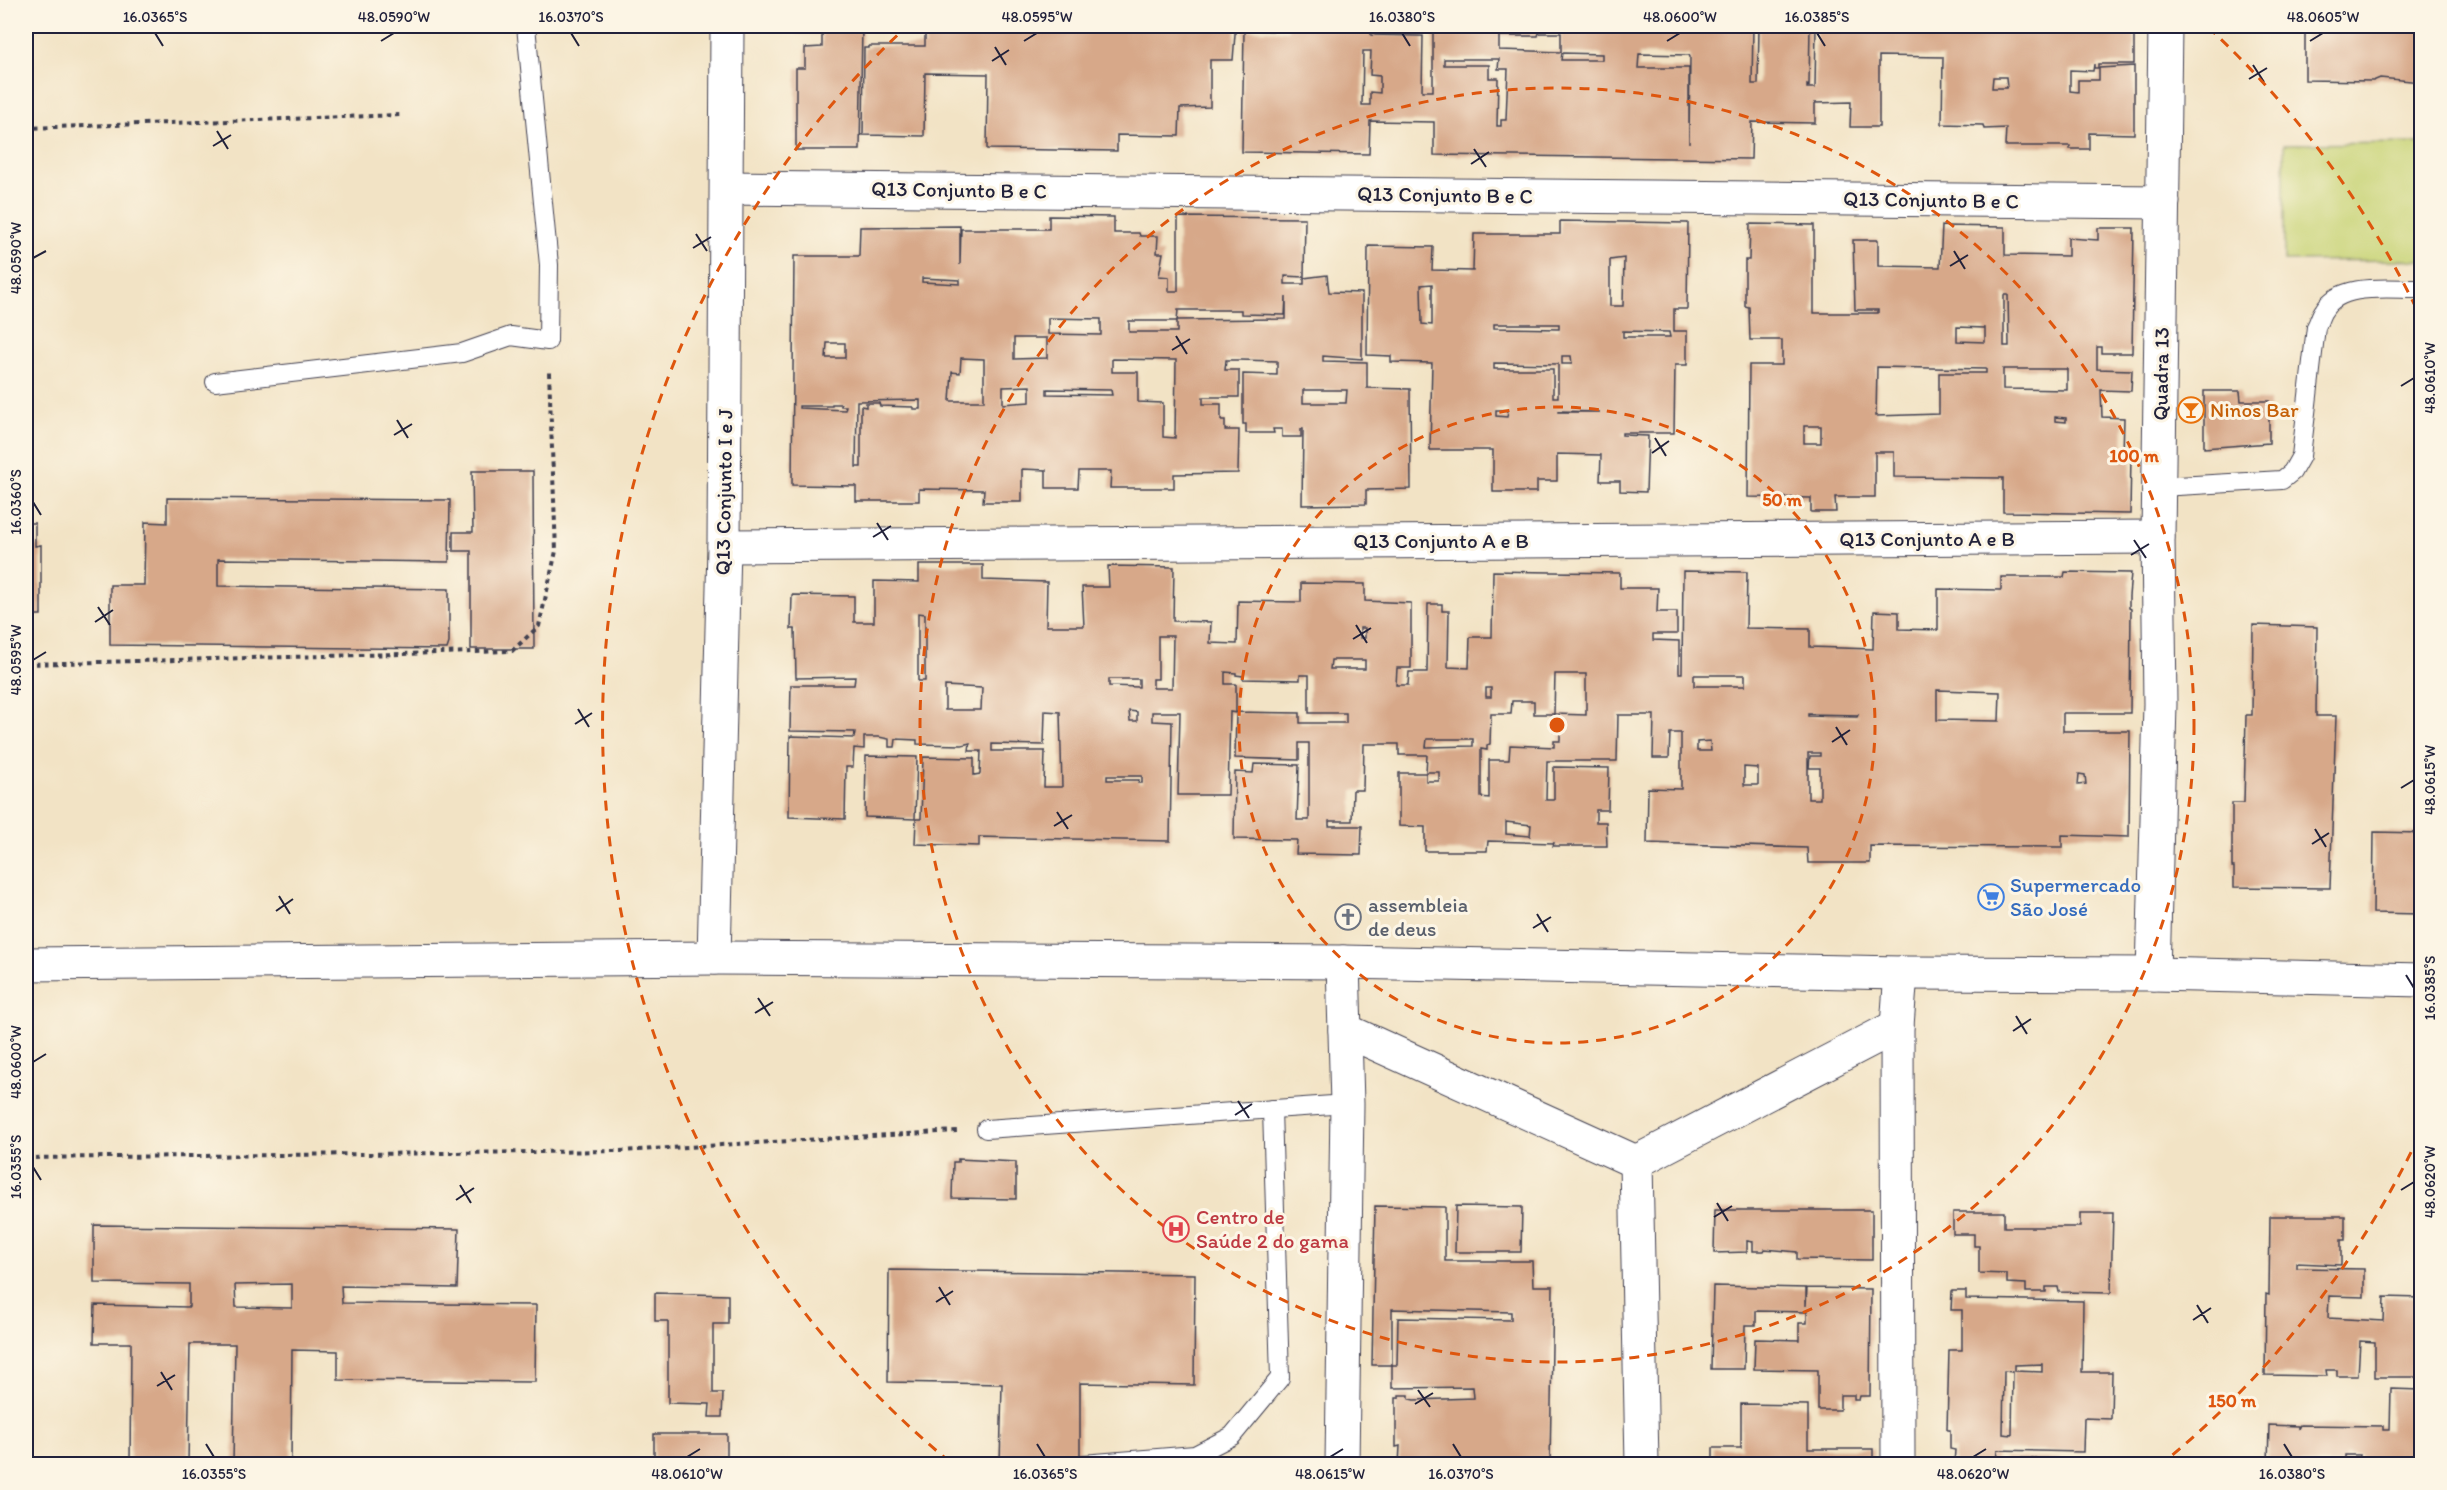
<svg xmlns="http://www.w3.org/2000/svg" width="2447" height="1490" font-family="Itim,sans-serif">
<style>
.green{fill:#c7d375;stroke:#747a58;stroke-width:1.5}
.building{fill:#d7a889;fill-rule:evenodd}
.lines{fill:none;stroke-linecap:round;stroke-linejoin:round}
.service-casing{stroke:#413f50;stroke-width:20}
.minor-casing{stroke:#413f50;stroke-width:35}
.tertiary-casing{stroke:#413f50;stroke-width:35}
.path{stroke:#413f50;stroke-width:4;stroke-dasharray:4.5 4.5;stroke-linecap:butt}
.service{stroke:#fff;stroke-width:18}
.minor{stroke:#fff;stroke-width:33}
.tertiary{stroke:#fff;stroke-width:33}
.ticks{fill:none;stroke:#22223b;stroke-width:2}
.ring{fill:none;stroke:#de560e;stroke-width:3;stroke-dasharray:10 8}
.labels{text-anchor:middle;stroke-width:6;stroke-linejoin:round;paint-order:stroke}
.street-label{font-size:21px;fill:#22223b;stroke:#fcf5e5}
.food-label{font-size:21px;fill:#c56008;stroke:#fcf5e5;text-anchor:start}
.shop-label{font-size:21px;fill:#366cbe;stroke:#fcf5e5;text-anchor:start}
.worship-label{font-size:21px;fill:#5b616d;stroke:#fcf5e5;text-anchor:start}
.health-label{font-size:21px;fill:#be3a42;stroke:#fcf5e5;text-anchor:start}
.centre{fill:#de560e;stroke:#fcf5e5;stroke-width:3}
.ring-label{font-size:18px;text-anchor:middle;font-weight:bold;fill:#de560e;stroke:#fcf5e5;stroke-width:6;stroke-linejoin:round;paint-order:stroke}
.neatline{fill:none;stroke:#22223b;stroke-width:2}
.ticks-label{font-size:15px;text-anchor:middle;fill:#22223b}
</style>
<rect width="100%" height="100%" fill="#fcf5e5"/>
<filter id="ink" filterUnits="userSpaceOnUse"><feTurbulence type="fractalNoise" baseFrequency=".0167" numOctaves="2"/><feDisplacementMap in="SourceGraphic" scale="12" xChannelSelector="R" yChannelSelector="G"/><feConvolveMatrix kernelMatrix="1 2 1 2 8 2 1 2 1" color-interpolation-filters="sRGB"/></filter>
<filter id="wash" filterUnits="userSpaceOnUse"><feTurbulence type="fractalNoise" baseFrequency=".008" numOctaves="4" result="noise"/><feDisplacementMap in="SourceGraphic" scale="24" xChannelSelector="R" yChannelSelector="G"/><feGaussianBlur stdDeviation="1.35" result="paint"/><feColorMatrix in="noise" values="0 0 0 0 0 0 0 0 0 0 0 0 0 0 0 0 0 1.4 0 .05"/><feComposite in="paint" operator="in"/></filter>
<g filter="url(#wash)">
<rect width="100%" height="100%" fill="#f2e3c5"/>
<path class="green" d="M2421,143V260L2284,261V144Z"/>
<g id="blocks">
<g class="building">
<path d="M797,26H862L860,150H796V68H805V48L822,47V34H796Z"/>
<path d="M925,26H1235V34L1233,60H1210V107L1180,108L1179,136L1117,135V151L987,149L988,74L925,73L924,136L863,135L864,48H869V46H925Z"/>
<path d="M1288,26H1371V35L1423,36L1422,91H1433V26H1753L1752,84H1758L1759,26H1810L1809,86L1807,85V88H1815L1816,26H2134V64H2098V68H2094V64L2093,71L2070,70V91L2078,92V80H2099V68L2134,66V134L2089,133V149H2070V146H2005L2006,128L1984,129L1983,125L1942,124L1943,57L1879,56V127H1850L1851,102L1815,103V123L1752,122L1751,159L1434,155V122L1370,121L1369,154L1242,152L1244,30L1288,31ZM1539,33H1561V52L1499,50V36H1538ZM1363,51H1371L1370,75L1380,76V93L1370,92V105H1362ZM1562,53L1602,54V60H1561ZM1639,54L1689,55L1690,57L1689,143V68H1638ZM1444,59H1499L1498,69H1508L1506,120H1501V126H1497L1498,78H1489V65H1444ZM1993,77H2006L2007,88H1992Z"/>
<path d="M2305,28L2353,29L2361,32H2380L2386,29H2421V82L2380,78L2373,81L2305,80Z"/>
<path d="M1049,216L1114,217V233H1139L1140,236H1158L1157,253H1163L1159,276L1169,277V291H1178V217L1305,218L1304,277L1285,276V284H1304V278L1327,275L1329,292L1362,293V359L1323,356V361L1367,362V388L1410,389L1411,489L1366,490V504L1302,505L1303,429H1301V437H1282V429H1273L1274,433H1246V424H1243V374L1277,375V361L1240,360H1226L1225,370H1239V397H1203V404H1221V420H1225V430H1239L1238,473L1174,474V488H1110L1111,471H1079L1078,488H1046V470L1022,469V502H983L984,490L919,489V501H856V486L792,485L794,256H859L860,227L960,226V265L961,229H1049ZM922,278L960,280V284L922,282ZM1286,297V319L1177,320V332H1129V321H1177L1178,310H1241V314L1285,315ZM1048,318L1101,319V335L1048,334ZM1014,338H1047V358L1014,359ZM827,343H845V358H826ZM961,358L984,359V401H950L952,372L960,373ZM1112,359L1176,360L1175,438L1163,437V403L1138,402V372H1112ZM1030,386V402L1003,404V387ZM1047,389L1111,390L1112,395L1047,394ZM1303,390H1347L1346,403H1303ZM920,400V409H913V407L880,406L879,403H866V407L861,406V467H856L857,401ZM832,404H841V406H846L845,410L799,408V406H832Z"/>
<path d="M1560,221L1688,223L1687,309H1674V331H1687V365H1675L1674,433H1622V435L1648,436L1646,492L1620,491V481H1600L1601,455L1557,454V481H1537V492H1493V450H1430L1432,363L1391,362V356L1367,355L1368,246L1433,247L1432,270L1473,271L1474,234H1560ZM1624,258L1623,306H1610V260ZM1432,284V325L1422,324L1421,285ZM1494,324H1559V329L1494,328ZM1623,331L1669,332L1670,337H1623ZM1562,356H1571L1572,364H1562ZM1494,363L1558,364V397H1553V369H1494ZM1496,410H1508L1507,417L1496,416ZM1558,411L1600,412H1558Z"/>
<path d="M1750,224L1814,225V313H1878V310H1855L1853,240H1878V266L1940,267L1942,226L2005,227V255L2068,256V238L2098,240V228H2134L2132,353H2101V347H2097V369L2132,370L2131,391L2101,390L2102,417L2124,418L2123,454H2131L2130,514L2003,512V478L1894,477V452H1875V497H1835L1836,512H1811V498L1748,497L1749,365H1782V340H1750L1749,307L1745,306V260H1749ZM2004,295H2008L2009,346H2004ZM1957,327L1985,328V342L1957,341ZM1877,367L1986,369V373H1939V414L1876,416ZM2003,369H2067V390L2003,389ZM2055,417L2066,418V422L2055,421ZM1804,426H1821V443H1804Z"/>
<path d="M2204,391H2240L2241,401H2269V443L2204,448Z"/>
<path d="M472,471H533L534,649H471V551H453V532H473Z"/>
<path d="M167,498L450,500L449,562L218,559V586L449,589V643L447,649L110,645V585H144L145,522L167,523Z"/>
<path d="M26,523H35V546L41,545V615H26Z"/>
<path d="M919,565H983V580L1047,582L1046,626H1084L1082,587H1109L1108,566L1174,567L1173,621L1211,622L1210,643L1237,644L1238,601L1301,602V583L1365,584V601L1411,603V668H1397L1396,685H1408L1409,672H1427L1428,604H1442V611H1449L1448,667L1469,668L1470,637H1492L1493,571L1620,573V588H1658L1657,612H1677V634H1653V640L1679,641V673H1682L1683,571L1747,572L1746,628L1810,629V647L1873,649L1874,611L1899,612V629L1938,630V589L2001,590V577H2064L2065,572L2131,573L2129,596V608L2131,609L2130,713H2063V731H2130L2129,837L2062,835V847L1870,846V863H1808L1807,848L1647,843L1648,788L1681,789V733H1670L1669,758H1653L1654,715H1618L1617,761H1547L1546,800H1554V767L1609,768L1608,810H1596V822H1606L1607,846H1553L1554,843L1488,841L1487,851H1425V827L1399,826V773H1426V781H1439V772H1426L1427,755H1399V744H1364L1363,790H1353L1352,821H1329V826H1362L1361,855L1296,854L1297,840L1234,839L1235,772L1253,773L1254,764L1299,765L1297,820H1309V743H1299V760L1235,758L1236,713L1230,712L1228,795H1178L1180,712H1152V721L1172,722L1170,841L979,837V846L915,844L916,819H921L923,757L974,758V775L980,774L981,751H969L970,743L962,745L917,744V740L896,739L895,747H889V739L879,737H864V749L854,748L853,767H846L845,819L789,817L790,736L854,738L855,732L790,731L791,685H854L855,677L796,678L795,629H791L792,595L854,596V622H874V581L919,582ZM918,613L925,614V681H918ZM1360,628H1365V638H1360ZM1158,636H1173L1172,688H1153V679H1158ZM1331,660H1365V669H1330ZM1225,672L1236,673V675L1243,676V679L1300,680V675H1309V713H1346V723H1300V713L1236,712V684H1225ZM1555,674H1586V715L1554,714V731H1560V741H1554V747L1510,745L1509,760H1489V798L1481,797V749L1487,750V745L1490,744L1491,714H1511L1512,701H1534V714H1554ZM1694,675H1745V686H1694ZM1109,679H1139V687L1109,686ZM945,686L982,688L981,710H945ZM1486,688H1491V697H1486ZM1937,690L2000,692L1999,721L1937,720ZM1045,711L1060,712L1062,787H1044L1045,751H992V744L1044,745ZM1129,711L1137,712V721H1130ZM1808,714L1858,715L1857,717L1808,716ZM1427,739H1473V746L1426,747ZM1710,741L1711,751H1697V742ZM1808,753H1820V756H1810L1809,768H1820V799H1808ZM1744,767L1758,768V785H1744ZM2079,774L2085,775L2086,784L2078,785ZM1107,776H1142V783H1138L1139,780H1107ZM1506,822L1531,825L1530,836L1506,834Z"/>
<path d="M2253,625L2317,627L2316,716H2336L2330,888L2234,887V867H2232V803H2244L2246,715H2252Z"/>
<path d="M866,756L917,757L915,819L865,817Z"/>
<path d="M2374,832L2421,833V914L2373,913Z"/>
<path d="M958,1159L1016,1162V1199L952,1198L953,1162H958Z"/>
<path d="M1375,1206L1445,1207V1261H1532L1533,1286H1553L1550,1464H1399L1400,1446L1396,1447V1398H1399V1395H1409V1399L1414,1400L1474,1398L1473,1387L1392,1388V1365H1397L1398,1318L1511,1320V1312L1392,1309V1365H1372Z"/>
<path d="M1456,1206L1522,1207L1521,1252H1455Z"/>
<path d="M1715,1210H1872V1260L1797,1259V1252L1765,1249L1764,1251H1753V1242L1747,1241V1252L1714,1253Z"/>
<path d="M1953,1212H2004V1227H2080V1213H2113L2111,1293L2059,1292L2058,1287H2046V1292H2026V1284L2007,1283V1274L1979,1273V1246H1974V1234H1953Z"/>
<path d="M2270,1216H2345V1240H2341V1265L2297,1263V1268L2364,1269V1297L2329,1296L2328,1318L2383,1321L2384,1297L2421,1298V1377H2375V1342L2360,1341L2358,1376H2337V1370H2326L2327,1376L2265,1375L2266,1294L2269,1295Z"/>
<path d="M94,1225L459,1229L457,1288L341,1286L342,1303L536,1305L535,1382L338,1380V1351L292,1350L291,1464H233L235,1344H190L188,1464H130L131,1343H94L95,1305L189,1307V1284L94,1283ZM292,1284V1308L236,1307L235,1285Z"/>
<path d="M889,1270L1195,1274L1194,1385L1080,1383V1464H1000L1002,1384L888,1382Z"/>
<path d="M1713,1286L1806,1288V1306L1807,1288L1871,1289L1870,1396H1860L1859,1400H1854V1395H1840V1410H1818V1370L1754,1369L1755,1339L1799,1340V1323H1807V1312L1756,1311V1325H1745L1744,1369H1711Z"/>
<path d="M1952,1291H1966V1299L2083,1301L2082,1372H2112L2111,1419L2084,1418L2083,1452L1997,1450L1996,1464H1954L1955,1450L1950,1449V1430H1947L1949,1350H1962V1310H1951ZM2042,1364V1372L2015,1371V1365ZM2004,1371L2013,1372L2012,1435L2003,1434Z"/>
<path d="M655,1293L728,1295V1324H713V1393H723L722,1417H709L710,1404L668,1403V1321H655Z"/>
<path d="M2391,1389L2421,1390V1464H2359L2360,1455H2345V1464H2268L2269,1425L2298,1426V1429L2300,1425L2383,1426V1430H2390Z"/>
<path d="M1741,1404L1808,1405V1449H1873V1464H1713V1448H1741Z"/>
<rect x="654" y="1434" width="73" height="30"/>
<path d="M2004,1458L2079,1459V1464H2004Z"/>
</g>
</g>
</g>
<g filter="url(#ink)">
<use href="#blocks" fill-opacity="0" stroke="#413f50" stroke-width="1.5"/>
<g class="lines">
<g class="service-casing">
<g id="service">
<path d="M215,382L462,353L511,336L548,341L549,265L526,26"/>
<path d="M2160,487L2282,480L2292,472L2301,456L2316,327C2319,322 2320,315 2324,310C2341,281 2392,290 2422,289"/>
<path d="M986,1129L1347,1104"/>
<path d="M1083,1464L1195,1455L1232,1436L1280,1378L1272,1109"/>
</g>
</g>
<g class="minor-casing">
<g id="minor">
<path d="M727,188L2163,202"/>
<path d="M724,546L2158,537"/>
<path d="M714,958L724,546L727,26"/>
<path d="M2153,974L2160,704L2158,537L2165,26"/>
<path d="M1345,1030L1636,1162"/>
<path d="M1636,1162L1642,1464"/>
<path d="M1636,1162L1897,1026"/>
<path d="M1342,1464L1347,1104L1343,962"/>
<path d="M1898,1464L1897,1026L1901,973"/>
</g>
</g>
<g class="tertiary-casing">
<path id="tertiary" d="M26,964L714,958L1343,962L1901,973L2153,974L2422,980"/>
</g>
<g class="path">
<path d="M26,128L401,115"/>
<path d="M26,664L512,651L539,626L556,551L549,372"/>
<path d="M26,1158L620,1151L957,1131"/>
</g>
<use href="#service" class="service"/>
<use href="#minor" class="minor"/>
<use href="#tertiary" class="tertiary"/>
</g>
</g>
<path class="ticks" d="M155,33L163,46M571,33L579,46M1402,33L1410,46M1817,33L1825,46M381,41L394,33M1024,41L1037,33M1667,41L1680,33M2310,41L2323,33M995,47L1006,65M992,61L1009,50M2253,65L2264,82M2249,79L2267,68M217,131L228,149M213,146L231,135M1474,149L1486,167M1471,164L1489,152M696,234L707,251M693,248L711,237M1954,251L1965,269M33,258L46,251M1950,266L1968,255M1176,336L1187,354M1172,350L1190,339M2401,386L2414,378M397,420L408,438M394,435L412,424M1655,438L1666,456M1652,453L1669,441M33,502L41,515M877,523L888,540M873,537L891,526M2134,540L2146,558M2131,555L2149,544M98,607L110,625M95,622L113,610M1356,625L1367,643M1353,639L1371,628M33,660L46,652M578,709L589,727M575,724L592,713M1836,727L1847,745M1832,742L1850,730M2401,788L2414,780M1057,812L1068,829M1054,826L1072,815M2315,829L2326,847M2312,844L2329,833M279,896L290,914M276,911L293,899M1537,914L1548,932M1533,928L1551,917M2406,975L2414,988M758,998L770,1016M755,1013L773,1002M2016,1016L2027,1034M2013,1031L2031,1019M33,1062L46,1054M1238,1101L1249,1118M1235,1115L1252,1104M33,1167L41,1180M460,1185L471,1203M2401,1190L2414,1182M456,1200L474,1188M1717,1203L1728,1221M1714,1217L1732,1206M939,1287L950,1305M936,1302L953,1291M2197,1305L2208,1323M2193,1320L2211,1308M161,1372L172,1390M157,1386L175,1375M1418,1390L1430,1407M1415,1404L1433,1393M206,1444L214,1457M1037,1444L1045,1457M1453,1444L1461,1457M2284,1444L2292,1457M687,1457L700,1449M1330,1457L1343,1449M1973,1457L1986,1449"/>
<g class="ring">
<circle cx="1557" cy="725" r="318"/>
<circle cx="1557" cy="725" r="637"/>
<path d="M2419 1136A955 955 0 0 1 2164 1462M950 1462A955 955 0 0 1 906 27M2208 27A955 955 0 0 1 2419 314"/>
</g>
<defs>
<g id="bar-ring" transform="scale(1.35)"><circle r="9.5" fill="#fcf5e5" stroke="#e8710a" stroke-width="1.5"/><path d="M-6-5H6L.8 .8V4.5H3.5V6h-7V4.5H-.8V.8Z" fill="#e8710a"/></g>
<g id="supermarket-ring" transform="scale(1.35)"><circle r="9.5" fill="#fcf5e5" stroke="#3f7fe0" stroke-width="1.5"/><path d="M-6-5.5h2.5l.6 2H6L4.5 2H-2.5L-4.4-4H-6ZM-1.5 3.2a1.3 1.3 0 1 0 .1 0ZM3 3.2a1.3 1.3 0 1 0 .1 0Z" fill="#3f7fe0"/></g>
<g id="church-ring" transform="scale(1.35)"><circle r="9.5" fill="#fcf5e5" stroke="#6b7280" stroke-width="1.5"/><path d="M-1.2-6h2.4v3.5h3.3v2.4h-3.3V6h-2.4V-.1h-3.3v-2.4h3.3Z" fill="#6b7280"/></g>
<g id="hospital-ring" transform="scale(1.35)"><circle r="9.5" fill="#fcf5e5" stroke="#e0444e" stroke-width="1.5"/><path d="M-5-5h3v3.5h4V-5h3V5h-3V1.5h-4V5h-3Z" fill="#e0444e"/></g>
</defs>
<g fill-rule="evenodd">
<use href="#bar-ring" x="2191" y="410"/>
<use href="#supermarket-ring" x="1991" y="897"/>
<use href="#church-ring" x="1348" y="917"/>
<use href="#hospital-ring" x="1176" y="1229"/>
</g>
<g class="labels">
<g class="street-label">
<text transform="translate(959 190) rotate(1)" y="7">Q13 Conjunto B e C</text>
<text transform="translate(1445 195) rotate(1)" y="7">Q13 Conjunto B e C</text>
<text transform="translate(1931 200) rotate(1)" y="7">Q13 Conjunto B e C</text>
<text transform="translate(2161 374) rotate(-89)" y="7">Quadra 13</text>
<text transform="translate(724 492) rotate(-89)" y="7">Q13 Conjunto I e J</text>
<text x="1927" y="546">Q13 Conjunto A e B</text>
<text x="1441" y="548">Q13 Conjunto A e B</text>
</g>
<g class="food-label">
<text x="2210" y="417">Ninos Bar</text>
</g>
<g class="shop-label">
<text x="2010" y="892">Supermercado<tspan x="2010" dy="24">São José</tspan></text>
</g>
<g class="worship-label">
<text x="1368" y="912">assembleia<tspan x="1368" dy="24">de deus</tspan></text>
</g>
<g class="health-label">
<text x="1196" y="1224">Centro de<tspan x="1196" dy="24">Saúde 2 do gama</tspan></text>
</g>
</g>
<circle cx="1557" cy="725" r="9" class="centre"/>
<g class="ring-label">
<text x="2134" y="462">100 m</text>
<text x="1782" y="506">50 m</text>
<text x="2232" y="1407">150 m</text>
</g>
<rect width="2447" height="1490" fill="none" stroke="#fcf5e5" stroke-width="66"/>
<rect x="33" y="33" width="2381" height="1424" class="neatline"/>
<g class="ticks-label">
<text x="155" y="22">16.0365°S</text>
<text x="394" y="22">48.0590°W</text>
<text x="571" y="22">16.0370°S</text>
<text x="1037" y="22">48.0595°W</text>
<text x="1402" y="22">16.0380°S</text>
<text x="1680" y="22">48.0600°W</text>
<text x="1817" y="22">16.0385°S</text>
<text x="2323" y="22">48.0605°W</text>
<text transform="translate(16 258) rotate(-90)" y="5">48.0590°W</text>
<text transform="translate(2430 378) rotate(-90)" y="5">48.0610°W</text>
<text transform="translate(16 502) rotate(-90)" y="5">16.0360°S</text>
<text transform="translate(16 660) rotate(-90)" y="5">48.0595°W</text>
<text transform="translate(2430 780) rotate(-90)" y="5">48.0615°W</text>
<text transform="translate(2430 988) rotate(-90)" y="5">16.0385°S</text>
<text transform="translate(16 1062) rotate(-90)" y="5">48.0600°W</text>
<text transform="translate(16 1167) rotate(-90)" y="5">16.0355°S</text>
<text transform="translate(2430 1182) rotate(-90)" y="5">48.0620°W</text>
<text x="214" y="1479">16.0355°S</text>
<text x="687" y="1479">48.0610°W</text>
<text x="1045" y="1479">16.0365°S</text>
<text x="1330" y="1479">48.0615°W</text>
<text x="1461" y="1479">16.0370°S</text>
<text x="1973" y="1479">48.0620°W</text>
<text x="2292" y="1479">16.0380°S</text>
</g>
</svg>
